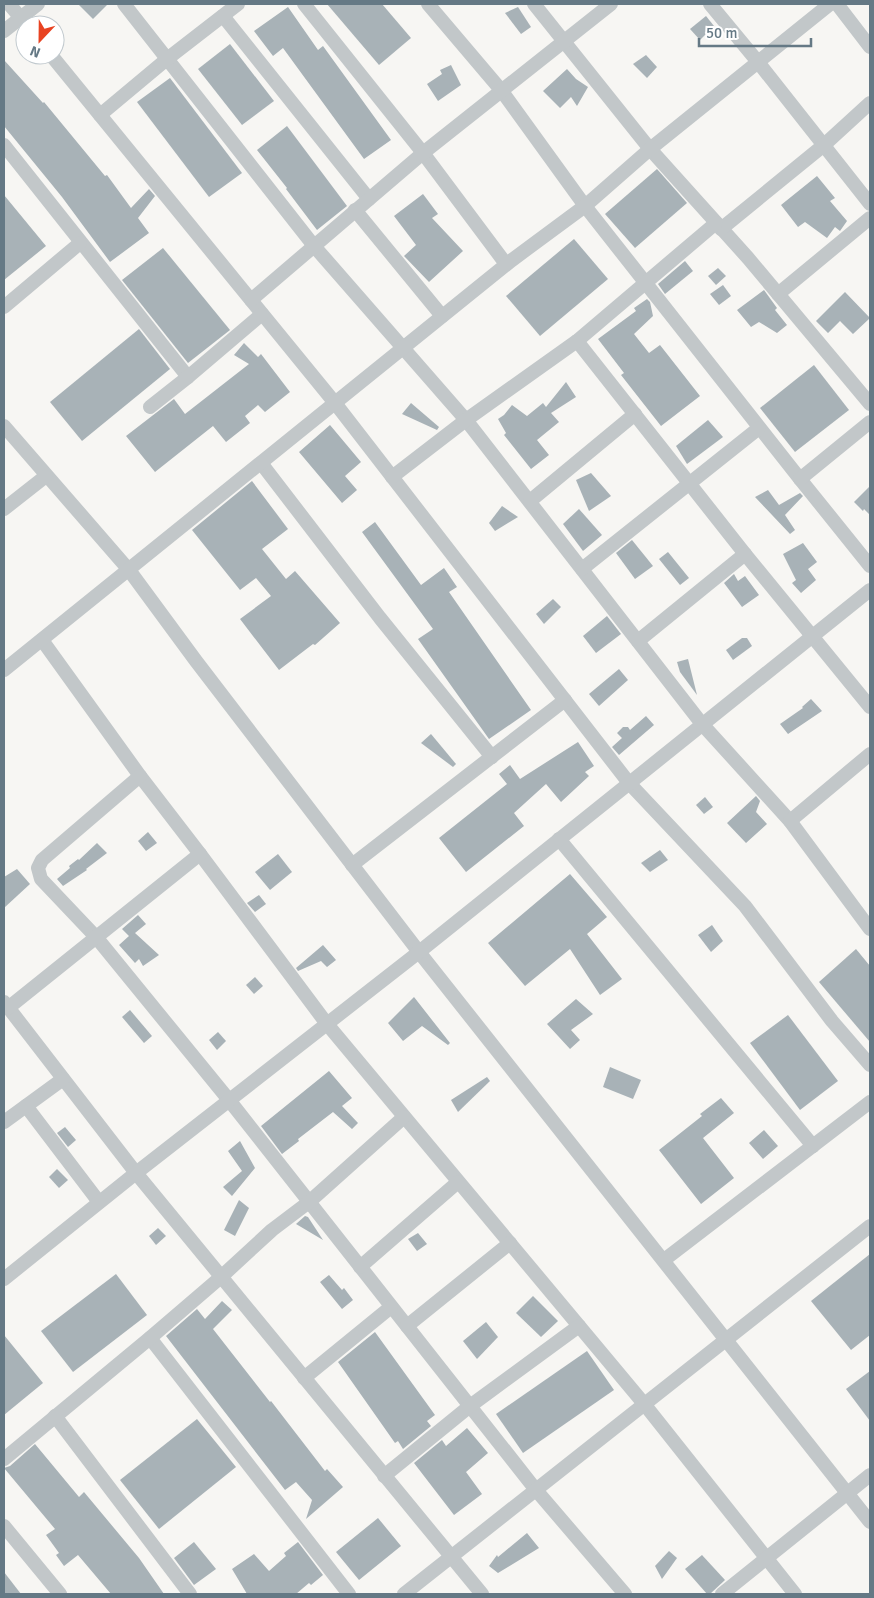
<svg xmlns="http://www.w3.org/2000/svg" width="874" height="1598" font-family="Signika,sans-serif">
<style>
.building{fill:#a8b2b7}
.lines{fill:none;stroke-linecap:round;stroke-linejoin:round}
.minor{stroke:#c2c7c9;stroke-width:14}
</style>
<rect width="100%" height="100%" fill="#f7f6f3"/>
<g class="building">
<path d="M78,4H108L93,19Z"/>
<path d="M327,4H382L411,38L379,65Z"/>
<path d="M288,7L318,50L323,46L391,140L364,159L283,48L273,56L254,31Z"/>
<path d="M518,7L531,27L521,34L505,13Z"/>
<path d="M706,16L714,26L700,40L690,29Z"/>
<path d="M230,44L274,101L242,125L198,69Z"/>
<path d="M646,55L657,67L647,78L633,64Z"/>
<path d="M4,60L43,103L44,102L105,176L107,175L131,208L149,189L155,196L138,218L149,233L110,262L62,197L4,126Z"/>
<path d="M451,65L461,85L438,101L427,84L442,74L440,70Z"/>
<path d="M567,69L576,79L588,87L577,106L571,97L560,108L543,91Z"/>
<path d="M170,78L242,173L209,197L137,102Z"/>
<path d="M287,126L347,206L317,230L286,189L287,188L257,150Z"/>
<path d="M657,169L687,203L635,248L605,214Z"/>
<path d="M817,176L835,198L830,201L847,221L840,231L835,227L827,238L805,222L798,227L781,205Z"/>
<path d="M423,194L438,214L432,218L463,251L429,282L404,256L416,245L394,216Z"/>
<path d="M4,195L46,246L4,280Z"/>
<path d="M574,239L608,279L540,336L506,296Z"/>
<path d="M163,248L230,330L188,363L122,280Z"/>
<path d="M685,261L693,271L665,294L658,284Z"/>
<path d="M718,268L726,276L716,285L708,276Z"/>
<path d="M723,285L731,296L719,305L710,294Z"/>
<path d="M764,290L777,308L775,310L787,325L777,333L759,322L751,327L737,310Z"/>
<path d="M845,292L870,318L853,334L840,321L828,333L816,321Z"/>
<path d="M647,299L650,302L653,316L634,334L649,353L660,345L700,396L661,426L621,375L624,373L598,339L636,311L634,308Z"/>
<path d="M139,329L170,369L82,441L50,402Z"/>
<path d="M244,343L258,357L261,354L290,392L265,412L258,405L245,416L250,423L226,442L213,426L155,472L126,436L174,399L185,414L249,364L234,355Z"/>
<path d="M814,365L849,410L795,452L760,408Z"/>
<path d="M566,382L576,397L551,413L559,422L537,440L549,455L531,469L504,435L506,433L498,419L504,415L512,405L527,416L543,403L546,407Z"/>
<path d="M411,403L439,427L437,430L402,414Z"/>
<path d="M708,420L723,437L687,464L676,446Z"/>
<path d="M330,425L361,462L345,476L357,490L342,503L299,452Z"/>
<path d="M591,473L611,496L589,511L576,480Z"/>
<path d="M252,481L288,529L262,549L286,579L295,571L340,623L315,645L313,644L279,670L240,619L271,596L256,578L240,590L192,530Z"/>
<path d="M870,486V515L864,509L863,511L854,502Z"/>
<path d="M768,490L779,505L800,493L803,496L785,515L795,530L790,534L755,497Z"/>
<path d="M502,506L518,517L495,531L489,523Z"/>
<path d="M579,509L602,535L583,551L563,524Z"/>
<path d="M375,522L421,585L444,568L457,587L449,592L531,710L489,739L418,639L433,629L362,532Z"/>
<path d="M632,540L653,566L635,579L616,553Z"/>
<path d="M803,543L817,562L808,569L816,580L801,593L792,583L796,580L783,554Z"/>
<path d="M668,552L689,578L680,585L659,559Z"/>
<path d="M734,574L738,581L745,576L759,595L742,607L724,583Z"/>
<path d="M553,599L561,607L544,624L536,614Z"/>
<path d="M607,616L621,634L596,653L583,636Z"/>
<path d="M742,638H747L752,646L733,660L726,650Z"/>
<path d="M688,659L697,695L680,672L677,662Z"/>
<path d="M619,669L628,680L599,706L589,694Z"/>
<path d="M811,699L822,711L788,734L780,724L803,708L802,707Z"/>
<path d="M646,716L654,725L619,755L612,747L622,738L617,733L623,727H628L630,730Z"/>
<path d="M431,734L456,764L453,767L421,743Z"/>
<path d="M578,742L594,766L585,772L589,776L561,802L546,784L514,813L524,826L466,872L439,838L507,784L499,774L510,765L520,779Z"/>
<path d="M756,796L760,801L756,812L767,824L746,843L727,823Z"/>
<path d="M705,797L713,807L704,814L696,805Z"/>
<path d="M148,832L157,843L146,851L138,841Z"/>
<path d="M97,843L107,853L86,869L87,870L63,886L57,879L70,868L69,866L78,859L79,860Z"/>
<path d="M660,850L668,860L650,872L641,863Z"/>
<path d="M278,854L292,872L270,890L255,872Z"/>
<path d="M17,869L30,884L4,908V877Z"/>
<path d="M570,874L607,917L587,934L622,979L600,995L570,949L525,986L488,943Z"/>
<path d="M259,895L266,904L255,912L247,903Z"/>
<path d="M138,915L146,924L135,933L159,955L143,966L139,959L135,963L119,945L129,936L122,929Z"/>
<path d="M712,925L723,941L711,952L698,935Z"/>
<path d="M323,945L336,960L327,967L321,961L298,971L296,968Z"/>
<path d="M856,949L870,966V1042L819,982Z"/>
<path d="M255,977L263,986L254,994L246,985Z"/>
<path d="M414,997L450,1043L448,1045L422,1026L403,1041L388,1023Z"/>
<path d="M576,999L593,1014L571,1030L580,1040L570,1049L547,1024Z"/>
<path d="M130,1010L152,1036L144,1043L122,1017Z"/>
<path d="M788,1015L838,1081L800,1110L750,1043Z"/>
<path d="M218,1032L226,1041L217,1050L209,1040Z"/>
<path d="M610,1067L641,1080L633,1099L603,1087Z"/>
<path d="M329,1071L352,1098L342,1106L358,1123L352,1129L333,1112L298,1139L299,1141L282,1154L261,1126Z"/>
<path d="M487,1077L490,1081L458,1112L451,1100Z"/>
<path d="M721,1098L734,1113L703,1138L734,1178L701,1204L659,1150L702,1116L700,1114Z"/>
<path d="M65,1127L76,1140L68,1147L57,1133Z"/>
<path d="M764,1130L778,1146L763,1159L749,1143Z"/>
<path d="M240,1141L255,1168L232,1196L223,1187L242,1171L228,1151Z"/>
<path d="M57,1169L68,1180L59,1188L49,1177Z"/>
<path d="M239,1200L249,1208L235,1236L224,1230Z"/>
<path d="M305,1216L308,1217L323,1240L296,1224Z"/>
<path d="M158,1228L166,1236L156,1245L149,1236Z"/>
<path d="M418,1233L427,1244L417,1251L408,1239Z"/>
<path d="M870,1254V1335L851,1350L811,1301Z"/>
<path d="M116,1274L147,1315L73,1372L41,1331Z"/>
<path d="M329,1275L342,1290L344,1288L353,1300L342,1309L320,1282Z"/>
<path d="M533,1296L558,1321L541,1337L516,1313Z"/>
<path d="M222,1301L232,1310L213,1329L270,1402L271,1401L325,1471L327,1469L343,1487L306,1519L312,1500L296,1482L285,1490L166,1336L197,1309L205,1319Z"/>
<path d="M486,1322L498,1337L477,1359L463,1341Z"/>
<path d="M375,1332L435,1415L427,1421L431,1426L403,1449L398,1441L395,1443L338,1362Z"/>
<path d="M4,1335L43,1383L4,1415Z"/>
<path d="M587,1351L614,1390L523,1453L496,1414Z"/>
<path d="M870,1371V1421L846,1389Z"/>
<path d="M197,1419L236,1467L159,1529L120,1480Z"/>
<path d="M467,1428L488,1453L466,1472L482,1494L454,1515L414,1463L442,1440L446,1446Z"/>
<path d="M35,1444L79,1497L84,1492L139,1558L164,1594H111L78,1555L64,1566L56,1555L59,1553L46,1535L55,1529L4,1468L10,1466Z"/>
<path d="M378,1518L401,1546L359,1580L336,1552Z"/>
<path d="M527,1533L539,1548L498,1573L489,1566L497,1555L498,1557Z"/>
<path d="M194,1542L216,1569L194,1585L174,1558Z"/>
<path d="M298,1542L323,1575L311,1585L309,1583L296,1594H247L232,1569L254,1554L269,1571L286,1556L284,1553Z"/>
<path d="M669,1551L677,1558L662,1579L655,1566Z"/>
<path d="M702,1555L725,1580L710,1594H707L685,1569Z"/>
<path d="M4,1572L21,1594H4Z"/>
</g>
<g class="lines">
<g class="minor">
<path d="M9,4L26,24"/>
<path d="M124,4L314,246L466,420L702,724L790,821L870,929"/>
<path d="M304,4L423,153L506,264"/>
<path d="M428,4L501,90L585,206L800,479L870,566"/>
<path d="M534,4L650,149L748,258L870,404"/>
<path d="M710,4L758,62L870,204"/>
<path d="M837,4L870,47"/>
<path d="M223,16L369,199"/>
<path d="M4,31L38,4"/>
<path d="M51,55L335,403L629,783L745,906L832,1021L870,1065"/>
<path d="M100,115L167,59L238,4"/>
<path d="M4,145L188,377"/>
<path d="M355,210L442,316"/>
<path d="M721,229L824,145L870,103"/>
<path d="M778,294L870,218"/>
<path d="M251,300L423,153L611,4"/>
<path d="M4,307L80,243"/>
<path d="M577,341L745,554L870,707"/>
<path d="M150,407L188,377L262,314"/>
<path d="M4,426L129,570L196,661L419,952L870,1522"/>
<path d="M261,463L380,618L492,757"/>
<path d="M392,477L466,420L577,341L716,223"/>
<path d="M800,479L870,422"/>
<path d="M530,501L635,414"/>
<path d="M4,509L46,476"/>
<path d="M582,569L759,428"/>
<path d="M42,640L140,776L200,854L327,1024L645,1405L795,1594"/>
<path d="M638,641L745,554"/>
<path d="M4,670L512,260L585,206L650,149L830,4"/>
<path d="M140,776L42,860L38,868L41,879L96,937L229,1100L536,1490L625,1594"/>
<path d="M790,821L870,754"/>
<path d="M559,839L813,1146"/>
<path d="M352,865L565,700"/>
<path d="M4,1002L136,1173L482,1594"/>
<path d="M8,1008L200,854"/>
<path d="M26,1106L99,1202"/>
<path d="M4,1122L63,1079"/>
<path d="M664,1260L870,1102"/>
<path d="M360,1267L458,1182"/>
<path d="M4,1279L136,1173L419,952L870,590"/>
<path d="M407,1326L510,1243"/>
<path d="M150,1338L349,1594"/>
<path d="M304,1378L391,1307"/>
<path d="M55,1416L190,1594"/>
<path d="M4,1459L150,1338L221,1277L272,1230L309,1202L404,1117"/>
<path d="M384,1476L470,1406L579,1326"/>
<path d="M4,1526L60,1594"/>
<path d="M404,1594L870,1226"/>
<path d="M722,1594L870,1475"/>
</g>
</g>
<rect width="874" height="1598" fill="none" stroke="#657985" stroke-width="10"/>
<g transform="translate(40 40) rotate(202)"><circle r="24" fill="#ffffff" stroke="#c1c9ce"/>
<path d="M0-4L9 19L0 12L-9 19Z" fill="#e84322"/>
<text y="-8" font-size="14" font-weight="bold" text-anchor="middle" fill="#657985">N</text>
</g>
<path d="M699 38v8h112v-8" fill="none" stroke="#657985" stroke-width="2.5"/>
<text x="706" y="38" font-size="15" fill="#657985" stroke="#ffffff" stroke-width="4" paint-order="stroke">50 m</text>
</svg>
